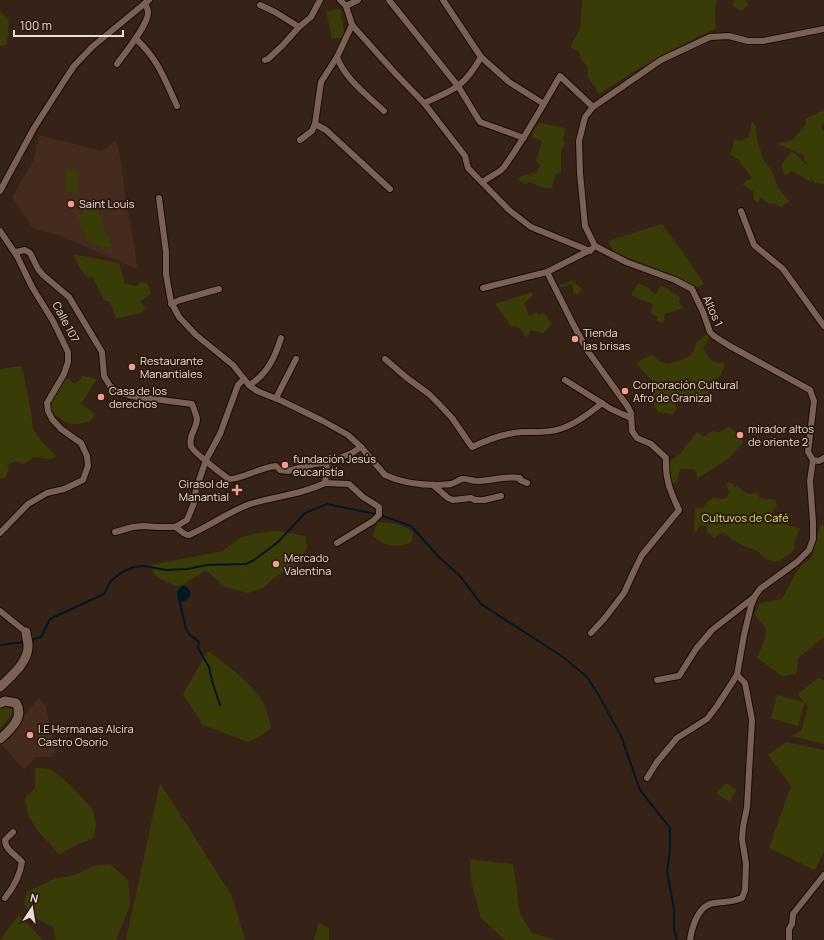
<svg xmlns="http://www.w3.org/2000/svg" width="824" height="940" font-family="Manrope,sans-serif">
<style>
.built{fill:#452b1e}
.green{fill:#3a3c08}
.water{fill:#011824}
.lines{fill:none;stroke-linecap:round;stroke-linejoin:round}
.stream{stroke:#011824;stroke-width:2}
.street-casing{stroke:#1d0a03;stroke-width:8}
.secondary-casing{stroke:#1d0a03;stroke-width:11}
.street{stroke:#7a6155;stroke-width:6}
.secondary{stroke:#7a6155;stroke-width:9}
.poi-dot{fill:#f59c91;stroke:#2c180e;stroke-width:1.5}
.labels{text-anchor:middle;stroke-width:3.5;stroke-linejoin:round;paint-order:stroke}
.poi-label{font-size:11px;fill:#eadcd5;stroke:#2c180e;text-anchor:start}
.street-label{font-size:11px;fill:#eadcd5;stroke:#2c180e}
.park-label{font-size:11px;fill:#e2e981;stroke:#2c180e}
</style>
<rect width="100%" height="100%" fill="#372218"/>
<g class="built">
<path d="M39,135L102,151L116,140L121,161L125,197L135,247L137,269L61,236L33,228L12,197L34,160Z"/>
<path d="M39,698L46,707L56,753L52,757H36L24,770L1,744Z"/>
</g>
<g class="green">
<path d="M582,0H717L715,10L716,29C674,46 636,70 599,94L588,77V67L582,60L579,52L570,47L580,29Z"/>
<path d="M734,0H746L748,5L741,11L733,6Z"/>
<path d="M340,9L345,37L332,39L326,11Z"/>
<path d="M0,11L9,21L7,44L0,46Z"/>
<path d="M824,110V121L821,127L824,131V184L815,183L811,176V182L792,171L785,176L781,166L786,158L792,151L807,165L803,155L776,143L792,141L806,124L805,119Z"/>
<path d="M752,121L756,127L757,140L764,161L771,169L778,188L790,202L784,204L782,208L774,203L769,204L760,197L759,203L754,200L753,191L742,184L752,178L738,159L731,155L729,159L735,139L740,141L749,137Z"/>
<path d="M539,123L566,128L563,140L565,144L562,147L561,151V172L556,174L552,188H545L529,182L525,184L518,180L520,176L528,175L532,173L536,174L540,165L536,161L542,141L532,137L535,128Z"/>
<path d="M66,170L78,172L77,193L65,192Z"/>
<path d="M83,209H98L105,230L113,247H101L87,241L77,216L83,213Z"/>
<path d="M662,224L684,254L704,284L699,287L692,286L613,251L608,241Z"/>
<path d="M73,254L119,263L125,284L137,286L141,282L148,284L151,294L140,301L146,308L142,313C133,314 125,318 116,318L110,302L104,300L93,277L88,278L81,270Z"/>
<path d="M572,280L582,289L578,294H574L572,284L558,288L557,286L565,284Z"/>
<path d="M638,283L649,288L650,290L655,294L658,292V289L661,286L669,289L670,292L676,294L680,298L679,301L680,305L684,308L665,314L663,323L656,321L658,317L651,314L653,305L631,295Z"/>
<path d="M532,292L533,296L524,303L529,316L536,312L538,315L544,313L552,324L543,333L530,330L528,337L525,336C522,330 520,325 512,327L495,304Z"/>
<path d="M708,333L709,338L703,349L706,352L709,359L718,363L724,362L725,365L720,376L714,381L703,405C694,405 686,397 677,399L674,403L677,409L673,414L658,412C653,403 649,395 656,385L636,363L650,355L654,356L659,361L668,364L685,359L693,353L696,343Z"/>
<path d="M22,366L31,412L33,429L42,442L56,456L52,459L33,457L24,464L15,461L7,465L9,469L5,478L0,479V369Z"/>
<path d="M65,376L74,384L79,381L83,376L97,379L81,404L94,413L92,420C87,422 80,424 74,424C66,424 48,413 49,404C50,398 61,382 65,376Z"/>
<path d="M729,427L740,435L743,443L728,459L698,478L695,469H680L677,482L672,483L668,467L671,460L680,454L697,432L704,437L712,431L719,432Z"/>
<path d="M729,482L733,484L734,487H738L747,494L757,493L760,498L775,500L777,507L774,508L772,515L769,517L773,524C786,521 789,527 800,528L795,541L794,549L791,553L779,561L774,562L767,559L757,551L744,546L731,539L728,535L723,533L714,538L707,532V527L700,525L695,534L694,529L695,509L698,507L703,508L708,501H710L712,498C719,497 727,503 729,492L726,484Z"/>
<path d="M378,522C392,523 402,524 413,532L411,543L397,546L384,544L373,536Z"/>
<path d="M820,525H824V637L798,658L796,674L782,676L757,658L765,639L766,628L754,614L760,603L782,599L798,569L812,557Z"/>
<path d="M276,531L306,536L307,549L293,566L275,577L263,588L248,593L225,587L206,570L183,585L175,586L155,576L151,565L223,551L239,538L257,533Z"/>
<path d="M208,651C223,662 254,685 263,702C267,710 269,719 271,728L259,737L248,742L203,725L183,694Z"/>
<path d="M818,678L824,680V744L791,736L801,731L808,706L805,702L798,726L771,718L777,695L804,702L798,694Z"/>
<path d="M0,703L14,711L0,729Z"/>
<path d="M786,742L824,750V851L815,870L769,848L791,786L768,755Z"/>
<path d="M35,768C40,768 47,768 51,770C65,777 81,798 93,809L96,825L94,838L79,844L59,854L38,831L28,815L25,798L35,788Z"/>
<path d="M160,783L232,896L245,940H126Z"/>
<path d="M726,783L736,790L729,802L716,793Z"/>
<path d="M470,859L513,864L520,914L532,933L556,940H505L481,918L471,881Z"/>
<path d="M110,864L128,880L130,905L116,940H56L53,927L33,917L24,905L27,892L54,879L75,875L94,866Z"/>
<path d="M19,915L43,940H0Z"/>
<path d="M319,923L329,928V940H314Z"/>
</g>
<path class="water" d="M183,585C195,591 191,599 180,603L178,602L177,591Z"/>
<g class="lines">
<g class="stream">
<path d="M180,603L186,629L189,634L199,642L198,648L209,667L212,681L220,705"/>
<path d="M31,640L41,637L50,619L104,594L111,581L122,572L134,567L144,566L166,570L187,569L207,565L246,564L254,560L278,542L305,513L327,504L380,515L411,526L438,556L461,577L481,604L563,657L587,677L598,694L621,736L640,790L670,828V850L667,872L674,909V929L677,940"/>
<path d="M0,645L25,642"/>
</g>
<g class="street-casing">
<g id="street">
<path d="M340,0L346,6L352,25L395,73L424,103L465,156L468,168L509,210L531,227L590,251"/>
<path d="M389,0L458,86L480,122L524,138"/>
<path d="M443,0L481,57L509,82L544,104"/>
<path d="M260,5L275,12L299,27"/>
<path d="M346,6L358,0"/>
<path d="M824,29L763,41H748L729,36L710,37L661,60L593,107L585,117L579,141L580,173L585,226L595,246L626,262L675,280L692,289L703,312L710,332L714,336L728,345L810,390L814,401L808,452L813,460L819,461L824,458"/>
<path d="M136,39C158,59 165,80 177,106"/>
<path d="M337,57C345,79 367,95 384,111"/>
<path d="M265,60L268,59L282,46L299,27L311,17L320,0"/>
<path d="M117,64C124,54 149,24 148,12C148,9 146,6 145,3"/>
<path d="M424,103C454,90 465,86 481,57"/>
<path d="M315,124L326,130L390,189"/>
<path d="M300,140L312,131L315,124L321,82L337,57L352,25"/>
<path d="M482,182L500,171L504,167C525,138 542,107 560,76L593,107"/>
<path d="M0,191L34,128L64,81L74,66L92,47L149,0"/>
<path d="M159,198L166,252V274L171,302L179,317L196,335L233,365L249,385L257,391L282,401L323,421L348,435L361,447L385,475C402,483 419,485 438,485C442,484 447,485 451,484C455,483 458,480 462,479C467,478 473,482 480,481C494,480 506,476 520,478V480L527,483"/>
<path d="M741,211L754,245L783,269L824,326"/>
<path d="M0,231L17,256L32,287L53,321L68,352V362L64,374L47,403L48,411L52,419L61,429L81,443L87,456L88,466L83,480L64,489L47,493L28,504L0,533"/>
<path d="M17,256L16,252L25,250L30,253L38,269L43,275L69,297L102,352L104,376L110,386L119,392L131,396L192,404C194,409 196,414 197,419C197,428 188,436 191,446C192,451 223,475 229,479C240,480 261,467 276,466L280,470L288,471L314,464L327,463L352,453L361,447"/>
<path d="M547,272L573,324L587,350L628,407L631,413L632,431L637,438L651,444L666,458C665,479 670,491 679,510L642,555L635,569L624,593L604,619L591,633"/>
<path d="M483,288L547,272L592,249"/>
<path d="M171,304L180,300L219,289"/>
<path d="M385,359L407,378L429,394L439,404L452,418L472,447C487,440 505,433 522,432C535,432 548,433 560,429C576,424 589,414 602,403"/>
<path d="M565,380L611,409L631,418"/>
<path d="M249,385C267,375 275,357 281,338"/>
<path d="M276,398L296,359"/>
<path d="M325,483L349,484L363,497L379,507V515L373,521L337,543"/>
<path d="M433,485L448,498L453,500L471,498L475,500H484L501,496"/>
<path d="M175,527C180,529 183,535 189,535C210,526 228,512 250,504C275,496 301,495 325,483L327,463"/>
<path d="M115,532L133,527L143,526L157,527H175L187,520L194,503L196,489L206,460L220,434L238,385L244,379"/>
<path d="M0,611L26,632"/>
<path d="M657,680L679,676L696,649L712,630L753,598"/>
<path d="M647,778L657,762L677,738L707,719L717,706L737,675"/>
<path d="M5,898C13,888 20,875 22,862C16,855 5,850 5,840L13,832"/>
<path d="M690,940C692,927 698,905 714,903C726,901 730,903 742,898L745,890L746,864L742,839L743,827L747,807L752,720L745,683L737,675L744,635L751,606L755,596L760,589L797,562L809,550L813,539V522L810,481L813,460"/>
<path d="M789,940V929L792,924L793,914L824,875"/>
</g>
</g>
<g class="secondary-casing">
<g id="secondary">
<path d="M0,687C11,676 29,662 28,645C28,641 26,636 26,632"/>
<path d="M0,703L5,701L16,703C25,717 10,730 0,739"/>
</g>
</g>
<use href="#street" class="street"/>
<use href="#secondary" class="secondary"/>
</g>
<g class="poi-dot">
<circle cx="71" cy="204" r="4"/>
<circle cx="575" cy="339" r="4"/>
<circle cx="132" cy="367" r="4"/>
<circle cx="625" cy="391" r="4"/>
<circle cx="101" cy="397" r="4"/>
<circle cx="740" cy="435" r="4"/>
<circle cx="285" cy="465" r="4"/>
<path d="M235 484h4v4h4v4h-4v4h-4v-4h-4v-4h4z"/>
<circle cx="276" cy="564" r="4"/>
<circle cx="30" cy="735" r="4"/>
</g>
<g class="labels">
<g class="poi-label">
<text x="79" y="208">Saint Louis</text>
<text x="583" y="337">Tienda<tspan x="583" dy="13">las brisas</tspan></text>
<text x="140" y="365">Restaurante<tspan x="140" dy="13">Manantiales</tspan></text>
<text x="633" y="389">Corporación Cultural<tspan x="633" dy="13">Afro de Granizal</tspan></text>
<text x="109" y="395">Casa de los<tspan x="109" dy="13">derechos</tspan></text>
<text x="748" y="433">mirador altos<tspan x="748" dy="13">de oriente 2</tspan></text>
<text x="293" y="463">fundación Jesús<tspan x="293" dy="13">eucaristía</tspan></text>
<text x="229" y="488" text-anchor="end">Girasol de<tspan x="229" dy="13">Manantial</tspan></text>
<text x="284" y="562">Mercado<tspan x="284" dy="13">Valentina</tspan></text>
<text x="38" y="733">I.E Hermanas Alcira<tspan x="38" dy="13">Castro Osorio</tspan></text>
</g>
<g class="street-label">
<text transform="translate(713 311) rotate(66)" y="4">Altos 1</text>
<text transform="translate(66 322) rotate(62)" y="4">Calle 107</text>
</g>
<g class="park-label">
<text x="745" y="522">Cultuvos de Café</text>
</g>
</g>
<g transform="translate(32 908) rotate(12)" stroke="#2c180e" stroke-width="3" paint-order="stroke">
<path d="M0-3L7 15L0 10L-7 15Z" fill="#eadcd5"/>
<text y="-6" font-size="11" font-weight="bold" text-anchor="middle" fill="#eadcd5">N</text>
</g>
<path d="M14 30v6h109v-6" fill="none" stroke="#eadcd5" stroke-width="2"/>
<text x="20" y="30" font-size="12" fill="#eadcd5" stroke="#2c180e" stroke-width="3" paint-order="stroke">100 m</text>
</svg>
